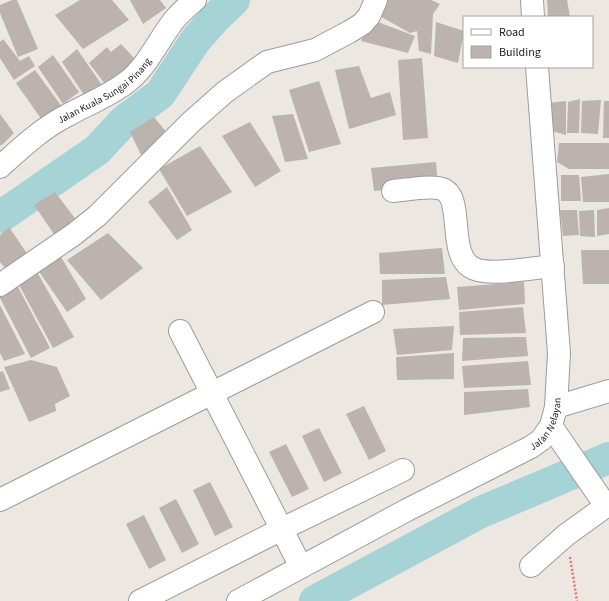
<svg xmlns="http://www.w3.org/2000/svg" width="609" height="601" font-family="'Source Sans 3',sans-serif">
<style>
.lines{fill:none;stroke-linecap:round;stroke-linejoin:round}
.river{stroke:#a5d3d6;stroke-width:32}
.building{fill:#bcb2ae}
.minor-casing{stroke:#9c9c9c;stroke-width:24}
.path{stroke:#ed7177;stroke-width:2.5;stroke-dasharray:2 2;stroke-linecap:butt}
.minor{stroke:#fff;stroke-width:22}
.labels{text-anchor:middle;stroke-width:3;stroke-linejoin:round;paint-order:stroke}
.street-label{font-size:10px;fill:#1b1b1b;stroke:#fff}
</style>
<rect width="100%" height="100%" fill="#ece7e1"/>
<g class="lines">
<g class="river">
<path d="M0,217L97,150L125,120L160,94L195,41L216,17L234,0"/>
<path d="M315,601L481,512L609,458"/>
</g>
</g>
<g class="building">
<path d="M12,0H17L38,49L18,57L0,13V5Z"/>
<path d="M80,0H112L129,20L83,49L55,15Z"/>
<path d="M130,0H160L166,8L143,24Z"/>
<path d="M384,0H431L440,4L433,14L431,54L419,51L417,31L410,33L376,14Z"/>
<path d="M547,0H567L570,17H548Z"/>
<path d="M370,19L415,36L408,53L361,41Z"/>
<path d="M436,22L464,31L458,63L434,56Z"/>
<path d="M3,39L20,61L29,56L35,66L14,80L0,58V42Z"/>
<path d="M121,44L136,60L108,88L89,63L107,47L111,52Z"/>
<path d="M77,49L104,88L86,98L62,62Z"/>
<path d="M53,55L79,92L63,104L38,67Z"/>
<path d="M422,58L428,138L403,140L398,60Z"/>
<path d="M359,66L371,98L390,92L396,115L349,129L335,70Z"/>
<path d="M35,70L63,108L42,120L16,83Z"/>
<path d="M319,81L341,144L309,152L289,90Z"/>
<path d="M580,99L579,133H567L568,102Z"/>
<path d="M601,100L598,134L581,133L582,101Z"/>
<path d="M566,101V135L552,131L549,103Z"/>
<path d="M604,101H609V138H603Z"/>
<path d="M0,114L14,133L1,146L0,144Z"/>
<path d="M293,114L308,159L285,162L272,116Z"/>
<path d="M154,117L172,139L143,159L130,132Z"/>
<path d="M250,122L281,171L255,187L222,136Z"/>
<path d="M559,143H609V169H569L557,162Z"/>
<path d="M200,146L232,192L187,216L159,169Z"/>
<path d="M436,162L438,185L374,191L371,168Z"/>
<path d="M609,174V202H583L581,177Z"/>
<path d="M561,175H579L581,201H561Z"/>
<path d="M167,187L192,230L177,240L148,202Z"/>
<path d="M55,192L77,221L56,237L34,205Z"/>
<path d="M609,208V234L597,236V210Z"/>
<path d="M560,210H577L579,235L563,236Z"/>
<path d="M594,210L595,237L580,236L579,211Z"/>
<path d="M9,227L28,255L9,273L0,262V235Z"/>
<path d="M108,233L143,268L101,300L67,260Z"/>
<path d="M442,248L445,274H380L379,253Z"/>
<path d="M581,250H609V284H583Z"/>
<path d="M61,257L86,299L67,312L38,270Z"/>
<path d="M37,272L74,337L53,348L18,283Z"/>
<path d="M446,277L450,299L382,305V280Z"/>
<path d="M524,282L525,304L459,310L457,287Z"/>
<path d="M17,285L50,348L31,358L0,298V293Z"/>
<path d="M0,305L25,354L4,361L0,353Z"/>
<path d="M523,307L526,333L460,335L459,312Z"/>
<path d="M454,326L452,350L397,355L393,329Z"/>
<path d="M526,337L528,356L462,361L463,338Z"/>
<path d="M454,353V379L397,380L396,357Z"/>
<path d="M31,360L57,367L70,396L55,404L56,411L29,422L4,367Z"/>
<path d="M528,361L531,385L464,388L462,366Z"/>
<path d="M3,371L10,389L0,392V372Z"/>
<path d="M528,389L530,407L464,415V392Z"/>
<path d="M364,406L386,451L369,460L346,414Z"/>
<path d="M319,428L342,473L324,482L302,436Z"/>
<path d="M286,444L309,489L292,497L269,452Z"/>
<path d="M210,482L233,527L215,536L193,490Z"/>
<path d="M176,499L199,544L182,553L159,508Z"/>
<path d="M144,515L166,560L149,569L126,524Z"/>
</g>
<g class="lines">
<g class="minor-casing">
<g id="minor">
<path d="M532,0L533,17"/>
<path id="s1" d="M0,167C21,148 42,128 68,115C88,104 109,96 127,82C148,66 158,40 175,19C181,12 188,6 195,0"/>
<path d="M393,191C405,190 431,185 442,189C466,197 445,258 475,269C491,276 534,268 553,266"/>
<path d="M0,285L73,235L97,216L191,122L225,92L267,62L315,50L349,32L362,24L369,16L376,0"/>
<path d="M180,331L301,567"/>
<path d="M556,407L609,391"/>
<path d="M551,426L606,506"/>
<path d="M0,500L373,312"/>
<path d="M531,566L566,535L609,504"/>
<path d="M140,601L280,530L403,470"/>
<path id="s2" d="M238,601L407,510L531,447L541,440L551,426L556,407L559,353L537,67"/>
</g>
</g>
<path class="path" d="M570,557L577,601"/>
<use href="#minor" class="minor"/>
</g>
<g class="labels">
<g class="street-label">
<text dy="4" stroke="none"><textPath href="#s1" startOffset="130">Jalan Kuala Sungai Pinang</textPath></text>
<text dy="4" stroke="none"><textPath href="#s2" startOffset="360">Jalan Nelayan</textPath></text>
</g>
</g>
<rect x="463" y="16" width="130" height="52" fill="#ffffff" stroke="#a4a4a4"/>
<rect x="471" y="29" width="20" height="6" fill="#ffffff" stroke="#a4a4a4"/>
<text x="499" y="36" font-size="12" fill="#1b1b1b">Road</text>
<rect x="471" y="46" width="20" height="12" fill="#bcb2ae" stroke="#a4a4a4"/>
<text x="499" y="56" font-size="12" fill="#1b1b1b">Building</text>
</svg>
